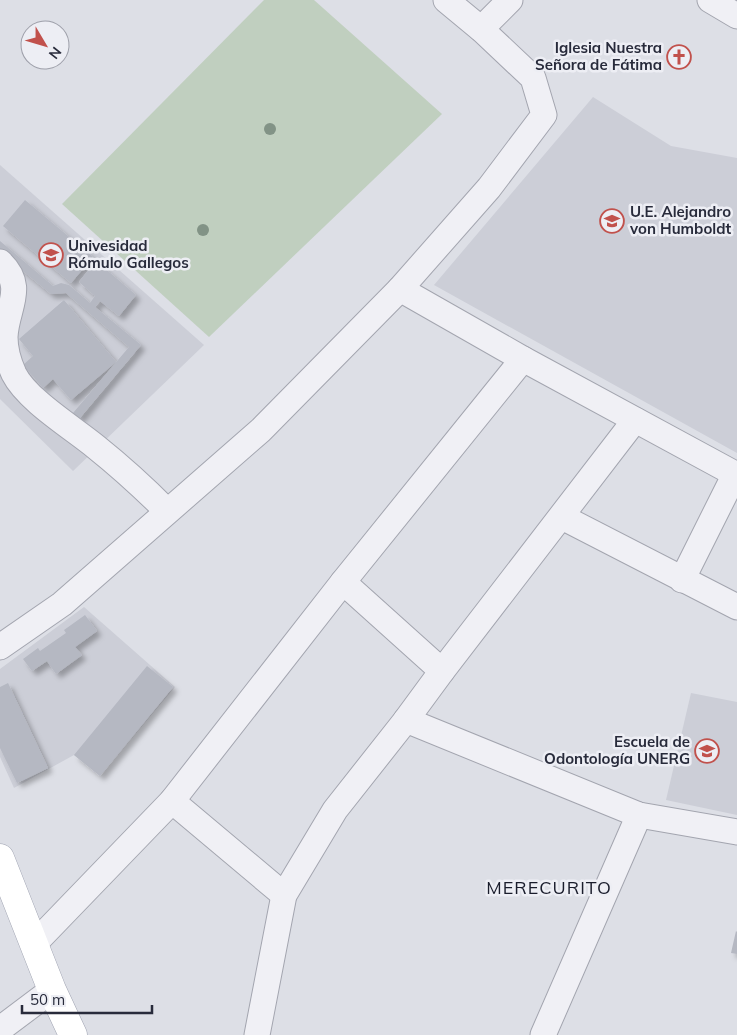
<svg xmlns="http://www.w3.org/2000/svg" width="737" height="1035" font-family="Mulish,sans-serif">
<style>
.built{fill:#ccced7}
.green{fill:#c0cfbf}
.building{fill:#b5b8c2;filter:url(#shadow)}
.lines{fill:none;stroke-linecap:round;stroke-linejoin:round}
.minor-casing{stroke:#a3a5af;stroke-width:27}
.major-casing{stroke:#9ea2b0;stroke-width:29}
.minor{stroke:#f0f0f5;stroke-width:25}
.major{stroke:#fff;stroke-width:28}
.tree{fill:#829386}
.labels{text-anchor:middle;stroke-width:5;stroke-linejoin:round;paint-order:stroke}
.poi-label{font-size:15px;font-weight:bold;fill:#282b3b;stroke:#edeef4;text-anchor:end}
.quarter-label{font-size:18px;letter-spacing:1px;fill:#1a1d2c;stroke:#edeef4}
</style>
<defs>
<filter id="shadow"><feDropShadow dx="4.5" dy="4.5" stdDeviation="2.5" flood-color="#0004"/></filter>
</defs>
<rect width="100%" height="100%" fill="#dddfe6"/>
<g class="built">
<path d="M593,97L671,146L737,158V453L434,285Z"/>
<path d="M0,165L204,345L73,471L0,399Z"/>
<path d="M84,607L175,687L100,776L74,755L14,788L0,757V669Z"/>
<path d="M691,693L737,702V815L666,800Z"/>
</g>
<path class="green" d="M264,0H314L442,114L209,337L62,204Z"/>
<g class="building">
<path d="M25,200L93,257L71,283L3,226Z"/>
<path d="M0,241L53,286L61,283L69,285L90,303L95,296L79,282L96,261L136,295L119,316L100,301L95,307L141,345L79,419L73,413L129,347L66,293L51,294L0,252Z"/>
<path d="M64,300L116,362L71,400L53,379L43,388L23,365L33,356L19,339Z"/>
<path d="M85,615L97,631L75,647L82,655L56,674L47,661L32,671L23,659L38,648L40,651L66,633L64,630Z"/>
<path d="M147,666L173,687L100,776L74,755Z"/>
<path d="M8,683L48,768L17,783L0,748V687Z"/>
<path d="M736,931L737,932V954L731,953Z"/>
</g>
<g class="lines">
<g class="minor-casing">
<g id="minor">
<path d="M710,0L737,16"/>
<path d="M481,29L510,0"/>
<path d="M0,262C27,287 6,308 5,337C5,348 9,363 14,374C27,400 73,428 96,447C121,467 145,489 167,511"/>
<path d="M400,289L523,359L737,475"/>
<path d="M562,517L737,607"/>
<path d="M682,580L735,474"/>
<path d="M343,582L442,671"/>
<path d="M0,647L62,604L261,430L400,289L489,188L544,115L533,78L481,29L446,0"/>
<path d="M406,720L639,815L737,832"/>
<path d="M172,801L284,895"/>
<path d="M34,944L172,801L343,582L523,359"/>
<path d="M0,1029L52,990"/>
<path d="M257,1035L284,895L335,810L406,720L442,671L635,420"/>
<path d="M543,1035L639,815"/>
</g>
</g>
<g class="major-casing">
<path id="major" d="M0,858L52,990L73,1035"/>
</g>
<use href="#minor" class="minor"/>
<use href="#major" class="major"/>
</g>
<g class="tree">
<circle cx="270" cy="129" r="6"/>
<circle cx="203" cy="230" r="6"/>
</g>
<defs>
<g id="church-ring" transform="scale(1.25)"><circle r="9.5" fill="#edeef4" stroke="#c1514c" stroke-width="1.5"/><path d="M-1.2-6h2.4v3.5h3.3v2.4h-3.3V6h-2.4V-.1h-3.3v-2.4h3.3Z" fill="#c1514c"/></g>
<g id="school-ring" transform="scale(1.25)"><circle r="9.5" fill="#edeef4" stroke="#c1514c" stroke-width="1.5"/><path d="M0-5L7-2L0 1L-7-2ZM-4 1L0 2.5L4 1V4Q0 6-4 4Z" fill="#c1514c"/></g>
<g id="university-ring" transform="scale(1.25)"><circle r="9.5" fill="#edeef4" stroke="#c1514c" stroke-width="1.5"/><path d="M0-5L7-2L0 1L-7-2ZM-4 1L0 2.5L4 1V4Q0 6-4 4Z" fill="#c1514c"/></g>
</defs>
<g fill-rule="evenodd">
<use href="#church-ring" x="679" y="57"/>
<use href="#school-ring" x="612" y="221"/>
<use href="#university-ring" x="51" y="255"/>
<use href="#university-ring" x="707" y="751"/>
</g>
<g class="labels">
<g class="poi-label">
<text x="662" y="53">Iglesia Nuestra<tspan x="662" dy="17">Señora de Fátima</tspan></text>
<text x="630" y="217" text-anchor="start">U.E. Alejandro<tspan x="630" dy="17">von Humboldt</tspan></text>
<text x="68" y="251" text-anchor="start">Univesidad<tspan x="68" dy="17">Rómulo Gallegos</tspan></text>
<text x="690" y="747">Escuela de<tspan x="690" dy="17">Odontología UNERG</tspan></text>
</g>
<g class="quarter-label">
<text x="549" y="894">MERECURITO</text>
</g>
</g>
<g transform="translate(45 45) rotate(128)"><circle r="24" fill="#edeef4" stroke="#9ea0aa"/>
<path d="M0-4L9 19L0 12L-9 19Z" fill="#c1514c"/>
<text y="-8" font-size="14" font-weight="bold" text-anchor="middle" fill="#282b3b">N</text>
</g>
<path d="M22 1005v8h130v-8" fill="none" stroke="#282b3b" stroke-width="2.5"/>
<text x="30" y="1005" font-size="15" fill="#282b3b" stroke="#edeef4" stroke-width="4" paint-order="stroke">50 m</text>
</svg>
